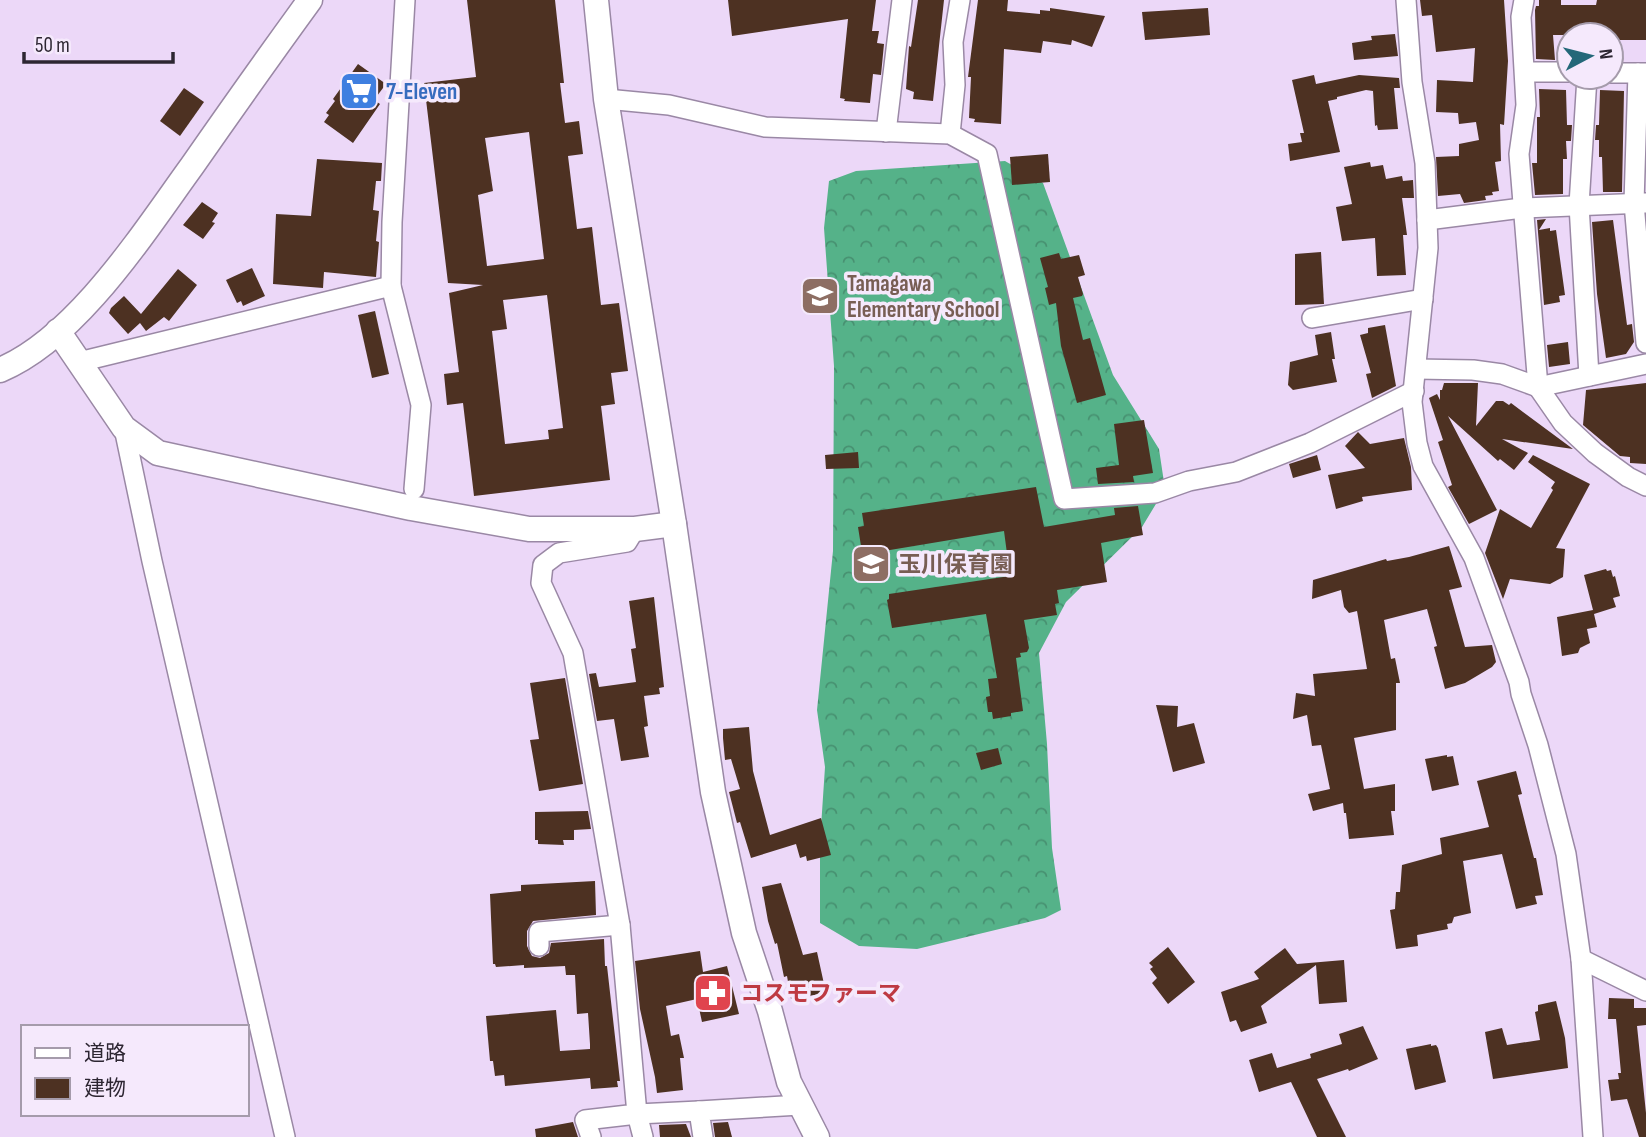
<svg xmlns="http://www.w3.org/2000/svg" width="1646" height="1137" font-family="'Sofia Sans Condensed','Noto Sans JP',sans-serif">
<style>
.forest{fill:url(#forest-crowns)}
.building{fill:#4d3122;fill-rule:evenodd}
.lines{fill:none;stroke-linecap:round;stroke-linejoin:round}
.minor-casing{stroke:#9a88a5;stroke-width:22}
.tertiary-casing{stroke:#9a88a5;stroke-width:27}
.minor{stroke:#fff;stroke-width:19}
.tertiary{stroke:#fff;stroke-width:24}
.labels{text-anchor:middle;stroke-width:7;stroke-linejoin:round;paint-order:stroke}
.shop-label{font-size:23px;font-weight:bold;fill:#366cbe;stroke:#f5e9fc;text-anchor:start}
.education-label{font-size:23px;font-weight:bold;fill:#785e54;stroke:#f5e9fc;text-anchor:start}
.health-label{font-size:23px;font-weight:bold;fill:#be3a42;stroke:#f5e9fc;text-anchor:start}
</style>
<defs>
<pattern id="forest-crowns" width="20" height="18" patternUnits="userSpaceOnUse" patternTransform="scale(1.75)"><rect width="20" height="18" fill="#55b289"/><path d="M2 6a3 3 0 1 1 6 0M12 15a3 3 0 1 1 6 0" fill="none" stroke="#479171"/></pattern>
</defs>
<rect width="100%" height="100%" fill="#ecd8f8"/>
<path class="forest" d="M1005,161L1043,183L1113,375L1159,449L1165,489L1142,527L1066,602L1039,653L1047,744L1052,848L1061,910L1045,918L917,949L859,946L820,923V842L825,767L817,710L833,551L834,366L824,228L829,181L856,171Z"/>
<g class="building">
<path d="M467,0H555L564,83H560L565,123L579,121L583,154L568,156L577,229L592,227L601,305L619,303L628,371L611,373L615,404L601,406L610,480L474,496L463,403L447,405L444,374L459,372L449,293L483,285L448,283L424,83L476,77ZM529,132L544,259L487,266L478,195L493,191L485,138ZM547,295L563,428L548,430L549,439L505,444L492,331L507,329L503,300Z"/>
<path d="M728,0H876L872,31H879L877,43L884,44L881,75L873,74L870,103L844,101L845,99L840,98L848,19L732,36Z"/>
<path d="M918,0H944L933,101L913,99L914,92L906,89L909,46L911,47Z"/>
<path d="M978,0H1008L1007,11L1040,14V10L1050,11V8L1105,16L1092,47L1072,40L1071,45L1043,41L1041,53L1004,49L1001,124L974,122L975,119L969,118L971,77H968Z"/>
<path d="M1420,0H1504L1508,61L1504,125L1500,124L1501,161L1495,162L1499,191L1492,192L1493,195L1485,196L1486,200L1464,203L1460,194L1438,196L1436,157L1459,156V144L1479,140L1476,122L1459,124L1458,113L1436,112L1437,80L1473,82L1475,48L1436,52L1432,15L1422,16Z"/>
<path d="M1539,0H1561V5H1596L1597,0H1646V40H1611V35H1553L1555,60L1536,59L1535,10L1536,6H1539Z"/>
<path d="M1208,8L1210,35L1145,40L1142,12Z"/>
<path d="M1395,34L1398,56L1354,60L1352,43L1372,40L1371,36Z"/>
<path d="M358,64L386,84L374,100L380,104L353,143L324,122L329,115L326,113L335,101L333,99Z"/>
<path d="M1314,75L1316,84L1359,75L1399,78L1400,88H1394L1398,129L1378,130L1377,125L1375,126L1373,91L1366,90L1337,97V99L1328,101L1340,152L1290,161L1288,144L1302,142L1300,133H1304L1292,80Z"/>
<path d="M184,88L204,102L180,136L160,121Z"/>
<path d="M1539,89L1566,90L1567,125H1572L1571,141H1566L1567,159H1563V194L1535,195L1532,163H1537V117H1540Z"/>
<path d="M1600,90L1624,91L1622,192H1603L1602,157H1599V140H1595L1596,125H1599Z"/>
<path d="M1048,154L1050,182L1012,185L1010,157Z"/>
<path d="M317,159L382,163L381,181H376L373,210L379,211L376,241L379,242L376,277L324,272L323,288L273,284L276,214L311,216Z"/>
<path d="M1370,162L1371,167L1383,165L1386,179L1402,176L1403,181L1413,180L1414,198H1402L1407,235H1403L1406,275L1377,276L1375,238L1342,241L1336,207L1352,204L1344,167Z"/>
<path d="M202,202L218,213L212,222L215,223L203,239L183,225Z"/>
<path d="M1546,219L1539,230L1550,228V231L1556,230L1565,295L1559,296L1560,302L1544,305L1537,220Z"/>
<path d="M1613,220L1627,325L1632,324L1634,342L1626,354L1606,358L1597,294L1592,222Z"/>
<path d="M1321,252L1324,304L1295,305V254Z"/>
<path d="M1059,253L1061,259L1079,255L1085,275L1078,277L1083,294L1082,296L1073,298L1083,340L1090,338L1106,395L1077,403L1061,346L1056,303L1049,305L1045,288L1048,287L1040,258Z"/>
<path d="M252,268L265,296L243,306L241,301L237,303L226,280Z"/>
<path d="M178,269L197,285L169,321L164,317L146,331L140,323L128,334L109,313L111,308L124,296L141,314Z"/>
<path d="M375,311L389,374L372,378L358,315Z"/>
<path d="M1385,325L1396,386L1372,398L1366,374L1371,373L1360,335L1368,333V328Z"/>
<path d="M1331,332L1335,359H1332L1337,382L1293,390L1288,385L1290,362L1318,355L1315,335Z"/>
<path d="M1568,342L1570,364L1549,367L1547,345Z"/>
<path d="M1444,383H1478L1476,426L1496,401H1503L1509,405L1511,403L1573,449L1502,439L1528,453L1514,470L1500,459L1498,461L1448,416L1497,510L1469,524L1448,487L1452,485L1438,442L1443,440L1429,398L1437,394L1440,400V390H1442Z"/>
<path d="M1646,383V464L1630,463V457L1620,456L1583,425L1586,390Z"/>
<path d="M1144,420L1153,473L1133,476L1134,482L1098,484L1096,468L1119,465L1114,424Z"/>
<path d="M1358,432L1370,444L1404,438L1411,467L1412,490L1362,497L1363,501L1336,509L1328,475L1365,468L1345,446Z"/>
<path d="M858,452L859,468L826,469L825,455Z"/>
<path d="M1317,455L1321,470L1293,478L1289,464Z"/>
<path d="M1533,455L1590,484L1556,548L1565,549L1563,577L1550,584L1510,579L1503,599L1485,553L1500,509L1531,528L1553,490L1551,488L1555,482L1528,462Z"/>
<path d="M1036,487L1044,527L1115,515L1114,508L1138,506L1143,535L1101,543L1107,582L1057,590L1059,603L1055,604L1057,615L1024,620L1029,648L1027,652L1020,653L1021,657L1016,658L1023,711L1011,713V716L993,719L992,712H988L986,697L990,696L988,679L997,678L986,614L892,628L887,600L889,599V594L1010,576L1004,531L872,553L871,545L861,546L858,527L864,526L862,513Z"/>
<path d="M1449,546L1462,587L1449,590L1465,647L1492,645L1496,662L1492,667L1465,683L1445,689L1434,647L1437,646L1427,609L1384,620L1391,659L1395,658L1400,683H1396V730L1354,738L1364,789L1395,784V811H1391L1394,835L1349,839L1346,813H1344L1343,803L1313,811L1308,794L1330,789L1321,745L1312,746L1307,715L1293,719L1296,693L1315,696L1313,674L1367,669L1357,611L1349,613L1344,607L1341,590L1312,599L1313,580L1386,559L1387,561L1409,557Z"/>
<path d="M1606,569L1607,571L1611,570L1613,577L1615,576L1620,596L1613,598L1616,607L1594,614L1597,627L1587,629L1590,643L1580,648L1578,653L1562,656L1557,617L1593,610L1584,575Z"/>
<path d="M654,597L664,687L659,688L660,694L644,696L648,726L644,727L649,757L621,761L614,719L597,721L589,674L596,673L599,687L636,682L631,649L636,648L629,601Z"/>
<path d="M565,678L583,784L539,791L530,740L539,739L530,683Z"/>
<path d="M1156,705L1178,706L1177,727L1194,723L1205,763L1173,772Z"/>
<path d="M749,727L753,771L770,835L821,818L831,855L807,861L806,856L800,858L796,844L751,858L740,822L737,823L729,792L740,789L731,759L725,760L723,738V729Z"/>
<path d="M998,748L1002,764L981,770L976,753Z"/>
<path d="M1447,755V757L1453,756L1459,785L1432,791L1425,759Z"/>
<path d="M1516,771L1522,794L1518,795L1534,858H1536L1543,895L1535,896L1537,904L1516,909L1502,854L1463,861L1471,913L1454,917L1452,923L1447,924L1448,929L1417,935L1418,946L1396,949L1390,910L1395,909L1396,892H1400L1402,865L1442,854L1440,838L1489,827L1477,781Z"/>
<path d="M588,811L591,829L574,830V840H563L564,845L538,844V840H535V812Z"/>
<path d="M595,881L596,915L533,921L527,931V946L532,956L540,958L549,953L551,943L604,939L605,966H607L620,1081H617L618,1087L591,1089L590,1078L505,1086L504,1075L495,1076L493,1061H490L486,1016L556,1010L560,1051L590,1049V1044L588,1013L577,1014L575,975H566L565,966L524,968V965L496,967L495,964H493L490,894L521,891V885Z"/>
<path d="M781,883L803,955L817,952L826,993L791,999L787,976L784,977L777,943L775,944L768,921L762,887Z"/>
<path d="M1168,947L1195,982L1168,1004L1152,983L1157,978L1150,969L1153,967L1149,963Z"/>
<path d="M1285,948L1297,964L1344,960L1347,1002L1319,1004L1316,965L1261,1006L1267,1023L1241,1032L1236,1020L1230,1022L1221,992L1259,979L1254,972Z"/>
<path d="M700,951L703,972L727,966L739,1014L702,1022L697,999L666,1006L671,1036L679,1034L684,1058H680L683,1090L657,1093L655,1077L640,1009L635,961Z"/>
<path d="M1609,998L1634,999V1008H1646V1025L1637,1026L1646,1113V1137H1639L1627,1099L1611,1101L1608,1080L1619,1079L1618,1073H1621L1616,1019H1608Z"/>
<path d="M1556,1001L1565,1038L1568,1068L1493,1079L1485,1032L1502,1028L1507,1045L1540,1040L1535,1012L1538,1011V1005Z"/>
<path d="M1363,1026L1378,1059L1349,1071L1348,1069L1317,1079L1346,1137H1317L1291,1082L1259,1092L1249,1060L1272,1053L1277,1068L1311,1058L1310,1054L1342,1044L1339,1034Z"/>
<path d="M1431,1044V1046L1436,1045L1438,1048L1446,1082L1415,1090L1406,1049Z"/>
<path d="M573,1122L578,1137H536L535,1129Z"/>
<path d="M728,1122L732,1137H715L713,1123Z"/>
<path d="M686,1124L691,1137H660L659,1125Z"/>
</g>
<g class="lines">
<g class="minor-casing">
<g id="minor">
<path d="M405,0L392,222L391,286L421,405L414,489"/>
<path d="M1406,0L1412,82L1425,163L1428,248L1412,402L1417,443L1423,466L1474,558L1519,682L1521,694L1538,745L1566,854L1581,959L1593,1137"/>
<path d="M1524,0L1521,17L1526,105L1519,154L1538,387L1563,423L1595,453L1628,477L1646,486"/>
<path d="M1525,72H1569"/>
<path d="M1611,73H1638"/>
<path d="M1646,73H1638L1634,203L1646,343"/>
<path d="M1587,77L1579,205L1589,376"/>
<path d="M606,99L669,105L765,127L950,134L987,154L1064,499L1155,493L1189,481L1236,472L1310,443L1414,391"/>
<path d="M886,132L902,0"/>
<path d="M950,134L955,85L953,42L960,0"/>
<path d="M1427,220L1522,208L1645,203"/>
<path d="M1312,318L1423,299"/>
<path d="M79,362L391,286"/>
<path d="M1416,369L1473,370L1502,374L1538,387L1646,364"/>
<path d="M124,428L152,561L285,1137"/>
<path d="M539,946V932L620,925"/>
<path d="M1581,959L1646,991"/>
<path d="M591,1137L585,1120L637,1114L620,925L573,653L541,583L543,565L559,553L627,542L635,529"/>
<path d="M643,1137L637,1114L699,1111"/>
<path d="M703,1137L699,1111L800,1105"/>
</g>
</g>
<g class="tertiary-casing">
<g id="tertiary">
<path d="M596,0L606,99L674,524L713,792L744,933L770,1011L789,1082L817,1137"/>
<path d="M58,331L124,428L158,453L411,508L529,529H635L674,524"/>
<path d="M0,370C77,338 144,232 192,166C231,110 270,55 310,0"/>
</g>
</g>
<use href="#minor" class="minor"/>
<use href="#tertiary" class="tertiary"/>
</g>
<defs>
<g id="supermarket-square" transform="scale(2.0125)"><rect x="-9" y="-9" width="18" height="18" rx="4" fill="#3f7fe0" stroke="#f5e9fc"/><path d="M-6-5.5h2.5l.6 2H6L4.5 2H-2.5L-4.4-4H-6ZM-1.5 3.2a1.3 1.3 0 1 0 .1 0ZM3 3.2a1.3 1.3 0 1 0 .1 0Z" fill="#fff"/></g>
<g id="school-square" transform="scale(2.0125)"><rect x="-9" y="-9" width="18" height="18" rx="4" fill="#8d6e63" stroke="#f5e9fc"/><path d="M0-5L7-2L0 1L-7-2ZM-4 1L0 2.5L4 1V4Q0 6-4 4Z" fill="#fff"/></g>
<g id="pharmacy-square" transform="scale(2.0125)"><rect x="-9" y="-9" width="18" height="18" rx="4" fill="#e0444e" stroke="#f5e9fc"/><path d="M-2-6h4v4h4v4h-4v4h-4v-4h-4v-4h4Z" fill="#fff"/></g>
</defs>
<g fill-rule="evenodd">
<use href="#supermarket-square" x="359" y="91"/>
<use href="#school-square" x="820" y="296"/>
<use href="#school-square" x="871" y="564"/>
<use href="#pharmacy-square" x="713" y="993"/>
</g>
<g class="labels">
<g class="shop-label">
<text x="386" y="99">7-Eleven</text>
</g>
<g class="education-label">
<text x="847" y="291">Tamagawa<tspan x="847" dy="26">Elementary School</tspan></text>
<text x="898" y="572">玉川保育園</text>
</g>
<g class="health-label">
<text x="740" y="1001">コスモファーマ</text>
</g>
</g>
<rect x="21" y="1025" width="228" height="91" fill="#f5e9fc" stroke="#a59bab" stroke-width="2"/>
<rect x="35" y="1048" width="35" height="10" fill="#ffffff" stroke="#a59bab" stroke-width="2"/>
<text x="84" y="1060" font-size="21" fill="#2d2632">道路</text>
<rect x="35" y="1078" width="35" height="21" fill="#4d3122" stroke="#a59bab" stroke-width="2"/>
<text x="84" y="1095" font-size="21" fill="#2d2632">建物</text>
<g transform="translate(1590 56) rotate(83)"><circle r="33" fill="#f5e9fc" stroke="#a59bab" stroke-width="2"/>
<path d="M0-5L12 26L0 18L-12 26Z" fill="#246879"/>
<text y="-10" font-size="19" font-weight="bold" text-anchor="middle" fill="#2d2632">N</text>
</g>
<path d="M24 52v10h149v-10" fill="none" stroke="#2d2632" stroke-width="3.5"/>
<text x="35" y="52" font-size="21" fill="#2d2632" stroke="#f5e9fc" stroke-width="5" paint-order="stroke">50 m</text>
</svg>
